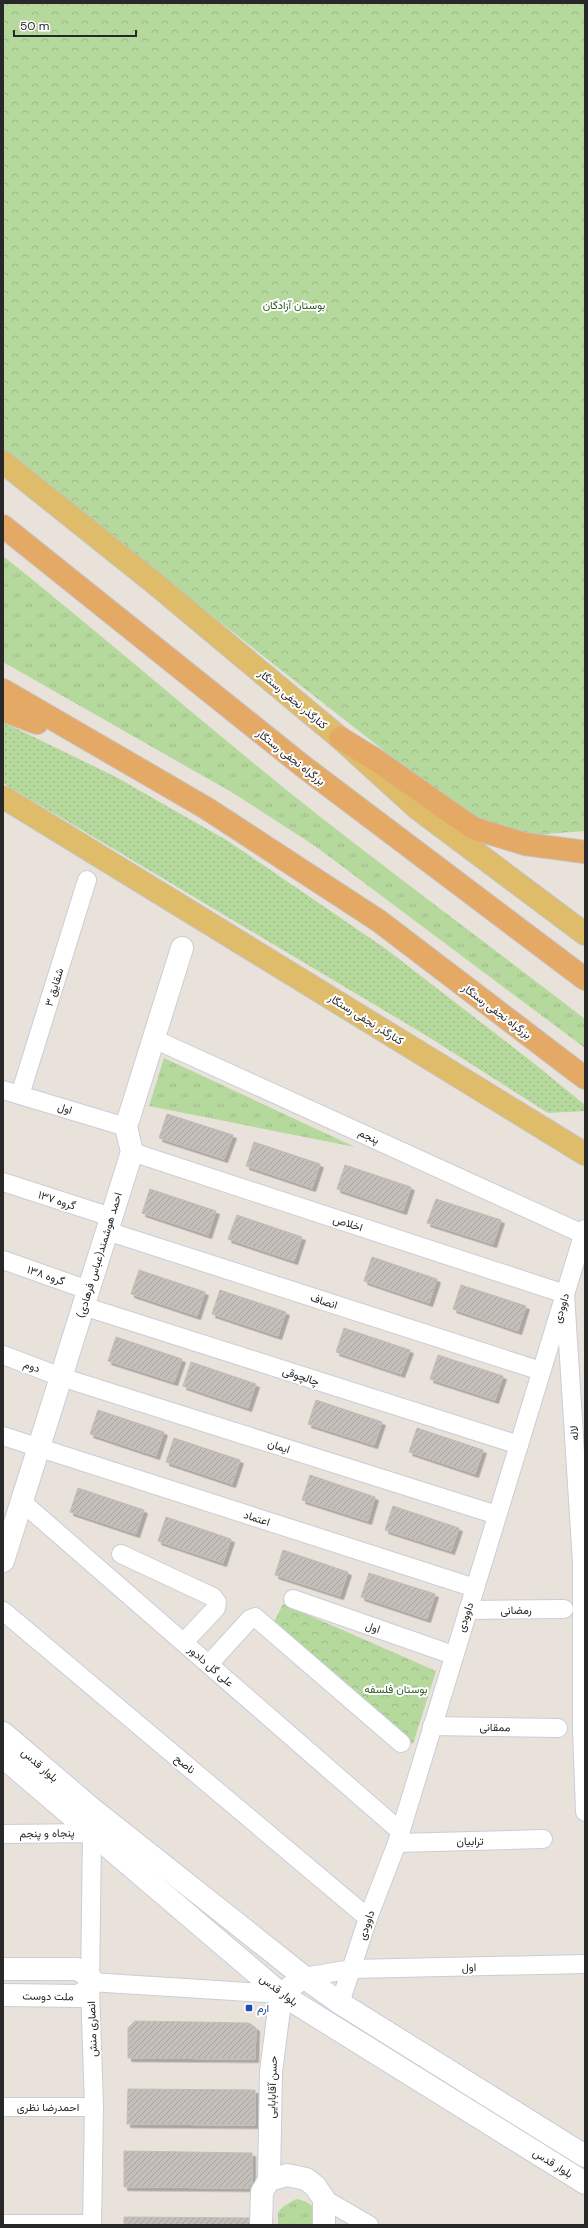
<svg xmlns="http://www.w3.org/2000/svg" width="588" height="2228" font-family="'DM Sans',Vazirmatn,sans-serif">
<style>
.grass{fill:url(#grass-tufts)}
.park{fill:url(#park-crowns)}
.garden{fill:url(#garden-dots)}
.building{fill:url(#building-hatch);stroke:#c3bdb5;filter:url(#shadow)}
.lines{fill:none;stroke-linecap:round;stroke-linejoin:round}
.minor-casing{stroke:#c9cdd8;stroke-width:20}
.tertiary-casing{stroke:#c9cdd8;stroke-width:24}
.secondary-casing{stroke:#c9cdd8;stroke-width:24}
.primary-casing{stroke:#c3c3c3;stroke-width:24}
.trunk-casing{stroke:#c3c3c3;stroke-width:24}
.minor{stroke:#fff;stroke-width:18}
.tertiary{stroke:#fff;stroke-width:22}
.secondary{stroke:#fff;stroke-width:22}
.primary{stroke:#dfbc69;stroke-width:22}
.trunk{stroke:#e5a966;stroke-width:22}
.transit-dot{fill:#1a4fb4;stroke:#fff;stroke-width:1.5}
.labels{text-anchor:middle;stroke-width:4;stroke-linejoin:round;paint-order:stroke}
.park-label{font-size:11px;fill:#315b21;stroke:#fff}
.street-label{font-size:11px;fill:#282828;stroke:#fff}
.transit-label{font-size:11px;fill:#164399;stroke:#fff;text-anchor:start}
</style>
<defs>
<pattern id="grass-tufts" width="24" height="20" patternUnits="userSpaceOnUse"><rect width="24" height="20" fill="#b5d99d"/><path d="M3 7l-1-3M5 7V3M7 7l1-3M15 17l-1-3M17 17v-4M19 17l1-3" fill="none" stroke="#9cba87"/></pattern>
<pattern id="park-crowns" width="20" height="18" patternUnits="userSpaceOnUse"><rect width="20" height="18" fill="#b5d99d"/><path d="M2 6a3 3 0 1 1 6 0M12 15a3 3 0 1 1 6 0" fill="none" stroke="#9cba87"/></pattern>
<pattern id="garden-dots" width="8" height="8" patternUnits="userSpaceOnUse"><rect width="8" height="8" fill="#b5d99d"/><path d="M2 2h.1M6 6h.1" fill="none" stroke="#9cba87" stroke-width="1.8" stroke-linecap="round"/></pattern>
<pattern id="building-hatch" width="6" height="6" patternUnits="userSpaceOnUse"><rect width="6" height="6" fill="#c4bfba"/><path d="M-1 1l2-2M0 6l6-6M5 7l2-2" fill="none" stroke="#a8a4a0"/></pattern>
<filter id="shadow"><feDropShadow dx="3.5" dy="3.5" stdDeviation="0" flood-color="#0004"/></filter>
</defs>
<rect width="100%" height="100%" fill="#e9e2db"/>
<g class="grass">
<path d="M3,556C111,642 215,734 323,819C410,887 498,952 585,1019V1048L315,846L233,793L3,662Z"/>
<path d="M164,1058L355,1147L149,1106Z"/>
<path d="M296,2199C313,2202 316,2209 321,2225H278V2212L284,2206Z"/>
</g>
<g class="park">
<path d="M3,3H585V831L533,835L480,826L3,452Z"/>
<path d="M283,1604L436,1671L413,1744L272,1626Z"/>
</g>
<path class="garden" d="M3,722L116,777L228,841L386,949L531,1061L585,1105V1111L548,1113L427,1036L3,783Z"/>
<g class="building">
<path d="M167,1114L233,1135L224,1159L159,1138Z"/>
<path d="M254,1142L320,1164L312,1188L246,1166Z"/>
<path d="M345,1165L411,1187L403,1211L337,1189Z"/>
<path d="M150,1189L216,1211L208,1235L142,1213Z"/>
<path d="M436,1199L501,1220L493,1244L427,1223Z"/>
<path d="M237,1215L302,1237L294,1261L228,1239Z"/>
<path d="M372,1257L437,1279L429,1303L364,1281Z"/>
<path d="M139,1270L205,1292L197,1316L131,1294Z"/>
<path d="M461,1285L526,1306L518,1331L453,1309Z"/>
<path d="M220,1290L286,1312L278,1336L212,1314Z"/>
<path d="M344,1328L410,1350L401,1374L336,1352Z"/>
<path d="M116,1337L182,1359L174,1382L108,1361Z"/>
<path d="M438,1355L503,1376L495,1400L430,1379Z"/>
<path d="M191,1362L256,1384L248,1408L183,1386Z"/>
<path d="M316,1400L382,1422L374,1445L308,1424Z"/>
<path d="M98,1410L164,1432L156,1456L90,1434Z"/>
<path d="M417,1428L483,1450L475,1474L409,1452Z"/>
<path d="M174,1438L240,1460L232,1484L166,1462Z"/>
<path d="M310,1475L375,1497L368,1521L302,1500Z"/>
<path d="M78,1488L144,1510L136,1534L70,1512Z"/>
<path d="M393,1506L459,1528L451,1551L385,1530Z"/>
<path d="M166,1517L231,1539L223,1563L158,1541Z"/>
<path d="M283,1550L348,1572L340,1596L275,1575Z"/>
<path d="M369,1573L435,1594L427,1619L361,1597Z"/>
<path d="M135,2021L249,2023L256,2028L255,2059L128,2058V2028Z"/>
<path d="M128,2089L255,2090V2125L127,2124Z"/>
<path d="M124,2151L252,2153V2188L124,2187Z"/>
<path d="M124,2217L252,2218V2225H124Z"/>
</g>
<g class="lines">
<g class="minor-casing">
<g id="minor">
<path d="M154,1039L583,1234"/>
<path d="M3,1090L126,1127"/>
<path d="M20,1095L87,880"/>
<path d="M132,1152L565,1294L582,1563V1729L585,1812"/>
<path d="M3,1182L111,1217"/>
<path d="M107,1231L541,1371"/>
<path d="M3,1260L88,1290"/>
<path d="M83,1306L519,1445"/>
<path d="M3,1355L61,1377L497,1515"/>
<path d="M3,1436L475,1588"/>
<path d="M22,1502L400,1831"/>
<path d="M121,1554L213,1597L217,1602L216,1608L184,1642"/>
<path d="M293,1599L453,1655"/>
<path d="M468,1610L564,1609"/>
<path d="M3,1611L368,1918"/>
<path d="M209,1664L250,1619L255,1617L401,1743"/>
<path d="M432,1726L558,1728"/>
<path d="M3,1834L92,1833L90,1987L94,2107L92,2225"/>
<path d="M397,1843L543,1839"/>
<path d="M304,1977L352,1969L585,1964"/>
<path d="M90,1982L281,1994"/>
<path d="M340,2003L368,1918L397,1843L585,1229"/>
<path d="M3,2107H94"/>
<path d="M324,2199L369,2225"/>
<path d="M3,2224H92"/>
</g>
</g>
<g class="tertiary-casing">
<g id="tertiary">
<path d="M3,1561L132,1152L126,1127L182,948"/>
<path d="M3,1969H77L90,1977"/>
<path d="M3,1995L80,1996L90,1987"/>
<path d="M269,2180L271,2072L281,1994L304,1977"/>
<path d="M261,2225L262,2192L269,2180L287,2175L306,2179L315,2186L324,2199V2225"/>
</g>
</g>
<g class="secondary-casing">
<g id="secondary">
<path d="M3,1733L91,1808L304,1977L340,2003L585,2156"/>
<path d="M3,1757L281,1994L585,2183"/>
</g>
</g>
<g class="primary-casing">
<g id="primary">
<path d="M3,462L153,582L340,738L418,809L585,934"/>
<path d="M3,797L585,1154"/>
</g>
</g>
<g class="trunk-casing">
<g id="trunk">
<path d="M3,526L304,767L585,979"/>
<path d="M3,690L206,808L379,921L585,1078"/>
<path d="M3,710L37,723"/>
<path d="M340,738L376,760L473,828L525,844L585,852"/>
</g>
</g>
<use href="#minor" class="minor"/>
<use href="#tertiary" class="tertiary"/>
<use href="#secondary" class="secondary"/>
<use href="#primary" class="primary"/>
<use href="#trunk" class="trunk"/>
</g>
<rect class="transit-dot" x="245" y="2004" width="8" height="8" rx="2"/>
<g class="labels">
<g class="park-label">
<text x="294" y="309">بوستان آزادگان</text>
<text x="396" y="1693">بوستان فلسفه</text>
</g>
<g class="street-label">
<text transform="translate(293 699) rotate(40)" y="4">کنارگذر نجفی رستگار</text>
<text transform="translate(291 757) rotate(38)" y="4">بزرگراه نجفی رستگار</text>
<text transform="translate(54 987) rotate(-73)" y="4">شقایق ۳</text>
<text transform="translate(497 1011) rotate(37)" y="4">بزرگراه نجفی رستگار</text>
<text transform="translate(366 1019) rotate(32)" y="4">کنارگذر نجفی رستگار</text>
<text transform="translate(65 1108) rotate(17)" y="4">اول</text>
<text transform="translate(369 1136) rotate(25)" y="4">پنجم</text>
<text transform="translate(57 1200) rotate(18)" y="4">گروه ۱۳۷</text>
<text transform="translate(348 1223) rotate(18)" y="4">اخلاص</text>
<text transform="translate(99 1255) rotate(-73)" y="4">احمد هوشمند(عباس فرهادی)</text>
<text transform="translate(46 1275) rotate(19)" y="4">گروه ۱۳۸</text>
<text transform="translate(324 1301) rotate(18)" y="4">انصاف</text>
<text transform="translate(561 1308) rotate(-73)" y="4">داوودی</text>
<text transform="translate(32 1366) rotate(20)" y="4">دوم</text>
<text transform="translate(301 1376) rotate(18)" y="4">چالچوقی</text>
<text transform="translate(574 1433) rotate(-94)" y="4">لاله</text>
<text transform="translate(279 1446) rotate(18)" y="4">ایمان</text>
<text transform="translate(257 1518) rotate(18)" y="4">اعتماد</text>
<text transform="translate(516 1610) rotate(-1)" y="4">رمضانی</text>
<text transform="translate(465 1617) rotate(-72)" y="4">داوودی</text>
<text transform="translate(373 1627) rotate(19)" y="4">اول</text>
<text transform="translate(211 1666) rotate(41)" y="4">علی گل دادور</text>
<text transform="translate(495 1727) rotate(1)" y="4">ممقانی</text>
<text transform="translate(185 1764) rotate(40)" y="4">ناصح</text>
<text transform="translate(40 1765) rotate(41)" y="4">بلوار قدس</text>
<text transform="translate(47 1833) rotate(-1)" y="4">پنجاه و پنجم</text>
<text transform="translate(470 1841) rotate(-1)" y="4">ترابیان</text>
<text transform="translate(366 1925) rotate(-72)" y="4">داوودی</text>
<text transform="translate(469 1967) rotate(-1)" y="4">اول</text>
<text transform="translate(279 1990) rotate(37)" y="4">بلوار قدس</text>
<text transform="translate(48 1996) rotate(1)" y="4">ملت دوست</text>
<text transform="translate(92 2029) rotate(-92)" y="4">انصاری منش</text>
<text transform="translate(272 2087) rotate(-88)" y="4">حسن آقابابایی</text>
<text x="48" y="2111">احمدرضا نظری</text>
<text transform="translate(553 2163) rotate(32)" y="4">بلوار قدس</text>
</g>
<g class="transit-label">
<text x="257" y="2012">ارم</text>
</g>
</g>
<rect width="588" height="2228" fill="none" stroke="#282828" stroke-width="8"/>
<path d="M14 30v6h122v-6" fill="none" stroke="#282828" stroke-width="2"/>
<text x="20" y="30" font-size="12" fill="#282828" stroke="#ffffff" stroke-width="3" paint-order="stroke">50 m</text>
</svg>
